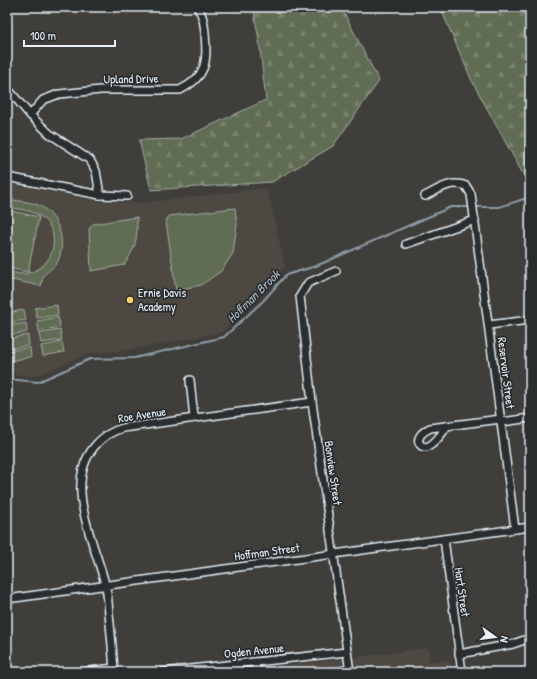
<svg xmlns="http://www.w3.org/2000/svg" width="537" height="679" font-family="'Patrick Hand',sans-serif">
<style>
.built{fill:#4e4a43}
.forest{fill:url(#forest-firs);stroke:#a4aea6}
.garden{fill:#616c53;stroke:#a4aea6}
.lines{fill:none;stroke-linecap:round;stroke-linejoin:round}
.stream{stroke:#8f9daa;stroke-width:2}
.minor-casing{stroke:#e8f1f8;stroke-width:10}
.minor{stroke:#2a2d2e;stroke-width:7}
.poi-dot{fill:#ffd166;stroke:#2a2d2e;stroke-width:1.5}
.labels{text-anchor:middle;stroke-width:3.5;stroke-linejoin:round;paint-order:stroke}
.street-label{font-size:12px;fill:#e8f1f8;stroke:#2a2d2e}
.poi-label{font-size:12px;fill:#e8f1f8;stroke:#2a2d2e;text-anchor:start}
.water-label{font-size:13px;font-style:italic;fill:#adb9c4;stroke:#2a2d2e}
</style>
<defs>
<pattern id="forest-firs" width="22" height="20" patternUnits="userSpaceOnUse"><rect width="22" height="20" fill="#616c53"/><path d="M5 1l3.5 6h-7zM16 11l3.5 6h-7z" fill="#78816c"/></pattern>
</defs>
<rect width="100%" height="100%" fill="#3f3e3a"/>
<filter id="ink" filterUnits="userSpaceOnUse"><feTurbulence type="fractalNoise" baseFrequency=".025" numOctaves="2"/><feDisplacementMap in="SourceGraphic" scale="8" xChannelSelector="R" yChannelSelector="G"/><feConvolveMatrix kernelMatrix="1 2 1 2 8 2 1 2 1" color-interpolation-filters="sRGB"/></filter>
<g filter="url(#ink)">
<g class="built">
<path d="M7,183L103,202L142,203L267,188L285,267L222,332L167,343L134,349L87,354L35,376L7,374Z"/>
<path d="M428,648L430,661L449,660L451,672H236Z"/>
</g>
<g class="forest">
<path d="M253,7H341L379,81L333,146L272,182L151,190L139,140L181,139L266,100L259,40Z"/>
<path d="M440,7H530V187L472,81Z"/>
</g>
<g class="garden">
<path d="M7,199C17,201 28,201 38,205C58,214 67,240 58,261C54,268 46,272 43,276C42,279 42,283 41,286L7,279V271C14,273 21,275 28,273C55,268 63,231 40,216C30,210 18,209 7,207Z"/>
<path d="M235,208L237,224L233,253L221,271L201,285L176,290L166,221L169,216Z"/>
<path d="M7,210L39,217L28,272L7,268Z"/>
<path d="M137,217C137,239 137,246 124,265L91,271L89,229L93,224Z"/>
<path d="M57,305L58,315L37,318L35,308Z"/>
<path d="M24,310L26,320L7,323V313Z"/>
<path d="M58,317L60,327L39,331L37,321Z"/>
<path d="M26,323L27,332L7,336V326Z"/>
<path d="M60,330L62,340L41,343L39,333Z"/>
<path d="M28,335L29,345L8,349L7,339Z"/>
<path d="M62,342L64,352L43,356L41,346Z"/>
<path d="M30,347L31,357L10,361L9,351Z"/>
</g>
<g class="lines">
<g class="stream">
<path d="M475,207H499L530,197"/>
<path d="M7,379L38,382L90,359L134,358L224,337L263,301L286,275L316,266L451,207H470"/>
</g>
<g class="minor-casing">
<g id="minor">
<path d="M7,88L30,115L50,134L90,160L96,171L100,195"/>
<path d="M30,115L43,100L59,94L101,90H180C208,76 207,61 205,33C204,24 203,14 197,7"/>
<path d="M7,177L100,195L127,196"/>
<path d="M425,196C439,189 451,180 466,186L471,194L515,529"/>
<path d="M406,244L475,220"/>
<path d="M336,271L308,283L300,296L312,402L350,672"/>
<path d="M489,325L530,320"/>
<path d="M190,380L194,418"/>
<path d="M502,422L530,418"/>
<path d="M447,426C442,433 437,442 429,446C422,449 416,443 420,436C422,432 427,430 430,428L501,419"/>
<path d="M444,539L462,672"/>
<path d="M7,599L530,527"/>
<path d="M459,654L513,644L530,638"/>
<path d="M255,662L257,672"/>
<path d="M83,672L114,668"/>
<path d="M114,672C113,653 111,634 109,614C108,604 108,594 105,584C95,543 63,485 94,447C102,437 111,431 123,428L312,402"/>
<path d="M163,672L347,652"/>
<path d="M332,672L350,670"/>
</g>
</g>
<use href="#minor" class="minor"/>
</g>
</g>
<circle class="poi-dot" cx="130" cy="300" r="4"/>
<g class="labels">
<g class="street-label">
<text transform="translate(131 79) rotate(-1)" y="4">Upland Drive</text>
<text transform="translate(506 373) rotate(83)" y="4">Reservoir Street</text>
<text transform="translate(142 415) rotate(-9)" y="4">Roe Avenue</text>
<text transform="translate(333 473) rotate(82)" y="4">Bonview Street</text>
<text transform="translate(267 552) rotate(-8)" y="4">Hoffman Street</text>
<text transform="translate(462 592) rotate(82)" y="4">Hart Street</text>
<text transform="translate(254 651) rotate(-6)" y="4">Ogden Avenue</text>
</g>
<g class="poi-label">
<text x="138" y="297">Ernie Davis<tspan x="138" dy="14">Academy</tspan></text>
</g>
<g class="water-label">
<text transform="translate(253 296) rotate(-45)" y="5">Hoffman Brook</text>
</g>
</g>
<rect width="537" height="679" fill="none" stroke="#2a2d2e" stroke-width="24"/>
<rect x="12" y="12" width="513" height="655" fill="none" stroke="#e8f1f8" stroke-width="1.5" filter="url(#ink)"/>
<g transform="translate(495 637) rotate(104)" stroke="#2a2d2e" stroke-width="3" paint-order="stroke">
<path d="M0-3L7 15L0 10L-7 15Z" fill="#e8f1f8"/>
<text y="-6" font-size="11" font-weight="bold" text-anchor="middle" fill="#e8f1f8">N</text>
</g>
<path d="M24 40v6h91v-6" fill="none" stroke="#e8f1f8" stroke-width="2"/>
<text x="30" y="40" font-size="12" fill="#e8f1f8" stroke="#2a2d2e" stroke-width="3" paint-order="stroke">100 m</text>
</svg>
